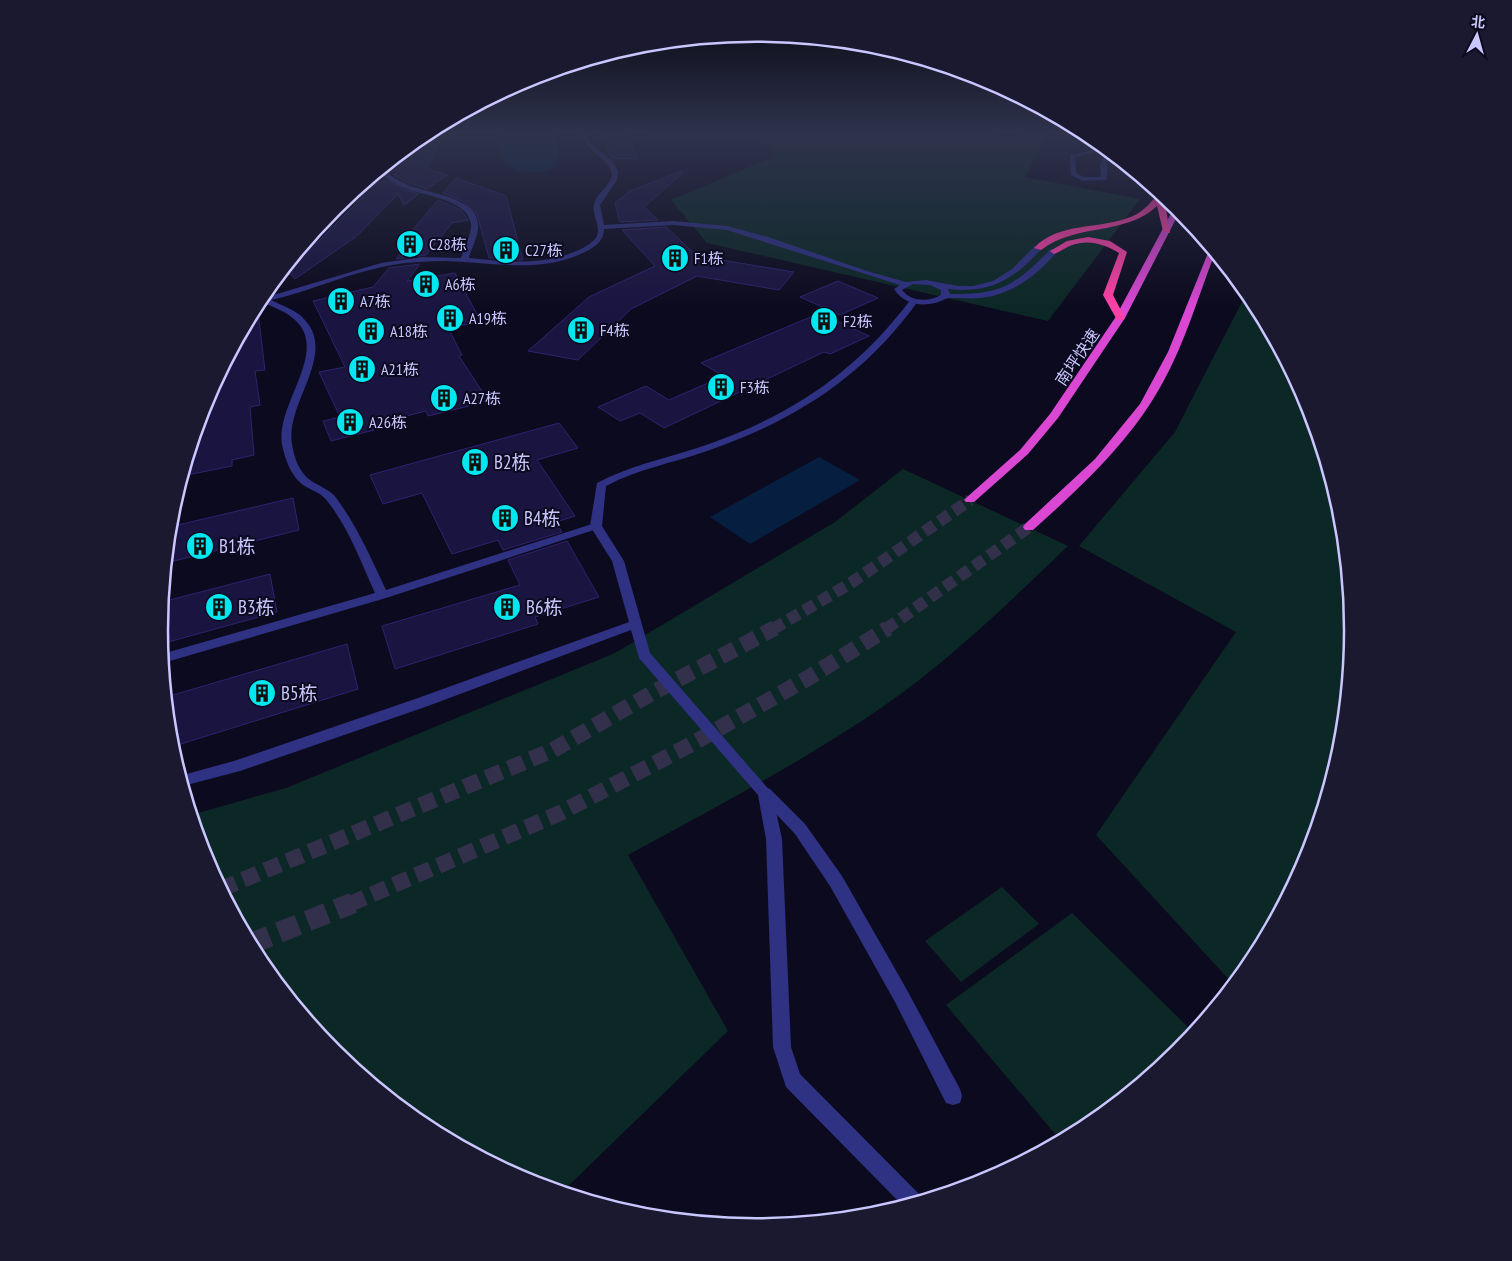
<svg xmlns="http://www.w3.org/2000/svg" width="1512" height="1261" font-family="'PT Sans Narrow','Noto Sans SC',sans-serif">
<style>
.green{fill:#0c2826}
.water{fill:#061f41}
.building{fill:#1a1441;stroke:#2e236f}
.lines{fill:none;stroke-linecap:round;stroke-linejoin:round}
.trunk-tunnel-far2{stroke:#32304b;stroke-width:12;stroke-dasharray:12 6;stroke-linecap:butt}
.trunk-tunnel-far1{stroke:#32304b;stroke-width:16;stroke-dasharray:16 8;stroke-linecap:butt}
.trunk-tunnel{stroke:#32304b;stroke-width:21;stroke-dasharray:21 10;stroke-linecap:butt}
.service{fill:#2f3182;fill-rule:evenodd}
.minor{fill:#2f3182;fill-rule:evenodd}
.trunk{fill:#d947d3;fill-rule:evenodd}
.motorway{fill:#ff41a7;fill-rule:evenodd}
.labels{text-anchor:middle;stroke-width:4;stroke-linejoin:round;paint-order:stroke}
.far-poi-label{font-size:16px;fill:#cac6ff;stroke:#0c0a1e;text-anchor:start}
.far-street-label{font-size:16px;fill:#cac6ff;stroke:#0c0a1e}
.poi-label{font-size:19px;fill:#cac6ff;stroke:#0c0a1e;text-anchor:start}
.rim{fill:none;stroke:#cac6ff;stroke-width:2.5}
</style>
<rect width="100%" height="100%" fill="#0c0a1e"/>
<g class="green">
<path d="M646,131H978L1002,137L1048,133L1025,177L1140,199L1048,321L707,243L671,200L773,157L771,146L742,139H649Z"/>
<path d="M1247,292L1307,402L1341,514L1353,631L1341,747L1307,859L1252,962L1234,985L1096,835L1236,632L1079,546L1175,432Z"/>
<path d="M903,469L1068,546C1016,596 963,647 906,690C819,754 722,803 628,855L728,1031L562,1192L527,1182L424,1127L334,1052L260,962L205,859L191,815L286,788L615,653L835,522Z"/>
<path d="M1002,887L1039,924L961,982L925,941Z"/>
<path d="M1072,913L1194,1033C1163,1070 1104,1118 1061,1141L946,1005Z"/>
</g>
<g class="water">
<path d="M497,131H555C556,140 561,153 557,162C551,179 512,173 503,161C497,155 498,140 497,131Z"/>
<path d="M819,457L860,480L750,544L710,517Z"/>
</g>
<g class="building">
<path d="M599,131H623L638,159L612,158Z"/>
<path d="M442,136L427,169L447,175L427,189L409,183L394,175L408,149H413L422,137Z"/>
<path d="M682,171L683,173L644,207L658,220L620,222L615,203L630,191Z"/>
<path d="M456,178L506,196L523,260L489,258L477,214L462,201L443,193Z"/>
<path d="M386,180L401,188L419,194L404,205L398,194L357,236L295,279L291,274L275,280L298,253L313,243H317L362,198L354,192Z"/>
<path d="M438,200L461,210L468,220L452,223L426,255L396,259L403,250H396Z"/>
<path d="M666,227L697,256L794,272L779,290L697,276L631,309L578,360L528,351L589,297L655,266L622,230Z"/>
<path d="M420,264L407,281L455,273L479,318L474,319L475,323L448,328L462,355L459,356L485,396L466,401L469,406L428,416L426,411L372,425L374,430L331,441L323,421L340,417L319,372L345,367L313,301L373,287L389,268Z"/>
<path d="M838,281L878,298L840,315L800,297Z"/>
<path d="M257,304L265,370L255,371L260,405L250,407L254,455L232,460V466L182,476L205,402Z"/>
<path d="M820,313L869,336L830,354L824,352L664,428L640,413L620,421L598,407L646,386L669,400L724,376L701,363Z"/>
<path d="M559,423L578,448L537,460L575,516L556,522L562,532L503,550L498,540L452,554L422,493L383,504L370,475Z"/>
<path d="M293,498L299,530L166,563L169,527Z"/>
<path d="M567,541L599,597L535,617L538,624L395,669L382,626L520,585L508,560Z"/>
<path d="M270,574L277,612L161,644L159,630L162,602Z"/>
<path d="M347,644L358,689L171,747L166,697Z"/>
</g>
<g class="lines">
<g class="trunk-tunnel-far2">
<path d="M773,629L851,583L970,500"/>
<path d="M886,629L1029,527"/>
</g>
<g class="trunk-tunnel-far1">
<path d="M221,889L553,750L652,693L775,628"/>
<path d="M350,904L560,813L688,746L808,678L888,628"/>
</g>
<path class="trunk-tunnel" d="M250,944L353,903"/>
<g class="service">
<path d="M581,131H587L591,144L612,161L618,171L617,180L600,205L604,225L673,221L727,226L768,237L867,271L906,282L926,280L958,286H973L993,281L1012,269L1035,246L1042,248C1014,280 990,294 948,289L950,294C1002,295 1015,285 1051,249L1058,251C1037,275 1012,295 980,298C970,299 960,298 949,298C944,299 940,302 935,303C919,307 903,303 894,289L900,285L727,230L673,225L604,229C604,241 594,248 583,253C538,274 492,262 445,261C427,261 409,262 392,265C350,272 312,291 271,300C281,305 293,309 301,316C341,352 285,401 292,444C294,457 299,472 310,480C320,487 330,489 337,499C358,528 371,558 386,590L592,524L596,523L602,526L600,528L386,598L163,663L162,654L375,593C361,562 349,529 328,502C321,492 312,491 303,485C291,476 285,459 282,445C275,404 330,352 295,320C287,312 273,307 262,302H258L260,299L381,263L423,257L461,258C464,248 472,233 471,224C468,199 423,196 405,188C395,185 387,178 378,172L382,170C390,175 399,181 408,185C427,193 478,197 478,225C479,235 471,249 469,258C506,262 543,266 579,250C585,247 594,242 597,236C601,224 590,213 595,201C599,192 609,186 612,176C611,157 586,155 581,131ZM913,284L930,285L941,290V295C929,302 911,302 902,290Z"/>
<path d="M1100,145L1104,148L1096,152L1075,157L1076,173L1084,177H1101L1100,164L1107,151L1111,154C1104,167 1110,169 1106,180L1083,181L1071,175L1070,155L1092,150Z"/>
<path d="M765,787L770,789L805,824L842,876L907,990L960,1089L962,1096L960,1103L953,1105L946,1103L895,1002L830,886L795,834L760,797L758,793L760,789Z"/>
</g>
<path class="minor" d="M911,299L918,301C864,377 794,421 707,451C673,463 638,469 606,486L602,526L624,561L650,653L772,793L782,839L791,1047L800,1074L921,1196L923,1200L903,1206L786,1087L773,1047L766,839L758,795L639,658L631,630L428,706L240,771L183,786L179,776L234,761L418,698L629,622L612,561L590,526L597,483C629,466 663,459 697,448C786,419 855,374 911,299Z"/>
<g class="trunk">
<path d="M1175,206L1180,211L1125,318L1058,418L1028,454L974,502H966L964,500L966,498L1020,450L1050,414L1115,318Z"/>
<path d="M1210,248L1215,253C1198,297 1185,343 1162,384C1130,442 1082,486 1033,530H1025L1023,527L1025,524L1095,459L1140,404L1168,352Z"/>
</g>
<g class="motorway">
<path d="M1159,193L1164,197L1170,233L1163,231L1157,206C1125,236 1076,223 1041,250L1034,248C1059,221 1102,230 1133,216C1144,211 1152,201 1159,193Z"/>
<path d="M1088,237L1110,241L1127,252L1113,295L1125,318L1123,320H1117L1103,295L1119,253C1105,244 1088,239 1072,245C1066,247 1060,252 1054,254L1050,251L1067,241Z"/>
</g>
</g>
<linearGradient id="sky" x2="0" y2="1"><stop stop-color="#070610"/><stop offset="0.43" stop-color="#2e334c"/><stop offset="1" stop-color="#2e334c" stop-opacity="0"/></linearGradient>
<rect width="1512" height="308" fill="url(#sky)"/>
<defs>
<g id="building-disc" transform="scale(1.4375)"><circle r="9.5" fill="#00e7f1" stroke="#0c0a1e"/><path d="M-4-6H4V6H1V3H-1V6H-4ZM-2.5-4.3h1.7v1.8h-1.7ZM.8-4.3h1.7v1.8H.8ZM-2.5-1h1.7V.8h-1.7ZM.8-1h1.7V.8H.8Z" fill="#111"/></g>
</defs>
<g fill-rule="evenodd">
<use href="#building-disc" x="410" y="244"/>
<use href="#building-disc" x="506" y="250"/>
<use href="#building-disc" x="675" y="258"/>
<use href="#building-disc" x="426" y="284"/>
<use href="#building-disc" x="341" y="301"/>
<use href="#building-disc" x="450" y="318"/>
<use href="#building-disc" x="824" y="321"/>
<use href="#building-disc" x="581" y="330"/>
<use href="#building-disc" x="371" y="331"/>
<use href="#building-disc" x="362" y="369"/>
<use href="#building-disc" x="721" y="387"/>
<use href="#building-disc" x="444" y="398"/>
<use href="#building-disc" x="350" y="422"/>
<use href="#building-disc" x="475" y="462"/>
<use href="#building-disc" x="505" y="518"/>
<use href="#building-disc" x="200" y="546"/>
<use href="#building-disc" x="219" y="607"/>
<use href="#building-disc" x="507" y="607"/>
<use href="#building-disc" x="262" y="693"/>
</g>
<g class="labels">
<g class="far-poi-label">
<text x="429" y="250">C28栋</text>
<text x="525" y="256">C27栋</text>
<text x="694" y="264">F1栋</text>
<text x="445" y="290">A6栋</text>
<text x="360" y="307">A7栋</text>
<text x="469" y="324">A19栋</text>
<text x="843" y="327">F2栋</text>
<text x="600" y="336">F4栋</text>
<text x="390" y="337">A18栋</text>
<text x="381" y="375">A21栋</text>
<text x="740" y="393">F3栋</text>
<text x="463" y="404">A27栋</text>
<text x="369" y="428">A26栋</text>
</g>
<g class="far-street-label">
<text transform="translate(1077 357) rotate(-56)" y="6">南坪快速</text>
</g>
<g class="poi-label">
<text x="494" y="469">B2栋</text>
<text x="524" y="525">B4栋</text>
<text x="219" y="553">B1栋</text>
<text x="238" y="614">B3栋</text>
<text x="526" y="614">B6栋</text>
<text x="281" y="700">B5栋</text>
</g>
</g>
<path d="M0 0H1512V1261H0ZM168 630a588 588 0 1 1 1176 0a588 588 0 1 1-1176 0Z" fill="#1b1930" fill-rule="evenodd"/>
<path class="rim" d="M168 630a588 588 0 1 1 1176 0a588 588 0 1 1-1176 0Z"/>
<g transform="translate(1477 35) rotate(6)" stroke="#0c0a1e" stroke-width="4" paint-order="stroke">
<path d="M0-4L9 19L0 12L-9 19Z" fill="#cac6ff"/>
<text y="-8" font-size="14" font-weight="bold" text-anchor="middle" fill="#cac6ff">北</text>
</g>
</svg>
